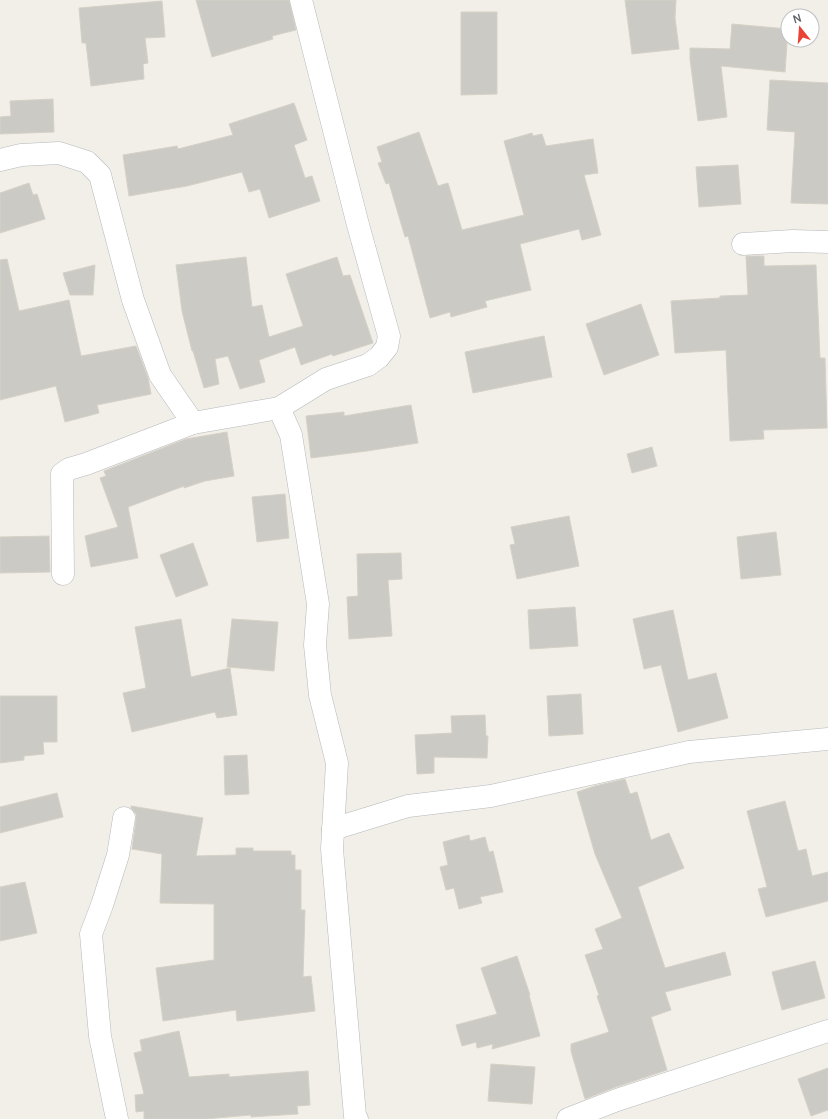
<svg xmlns="http://www.w3.org/2000/svg" width="828" height="1119" font-family="Manrope,sans-serif">
<style>
.building{fill:#cccac5;stroke:#d6d1c6}
.lines{fill:none;stroke-linecap:round;stroke-linejoin:round}
.minor-casing{stroke:#b5b8bc;stroke-width:23}
.minor{stroke:#fff;stroke-width:22}
</style>
<rect width="100%" height="100%" fill="#f1efe8"/>
<g class="building">
<path d="M196,0H289L296,30L272,36L273,39L212,57Z"/>
<path d="M625,0H676L675,18L679,49L632,54Z"/>
<path d="M162,1L165,37L145,38L148,63L143,64L144,79L91,86L86,43H82L79,8Z"/>
<path d="M461,12H497V94L461,95Z"/>
<path d="M732,24L788,29L785,72L721,66L727,117L698,121L690,59V48L730,49Z"/>
<path d="M770,80L828,83V204L791,203L795,132L767,130Z"/>
<path d="M53,99L54,132L0,134V117L11,116L10,101Z"/>
<path d="M294,103L307,140L294,145L305,178L312,176L320,201L269,218L260,189L249,192L242,172L187,186L129,196L123,155L177,146L178,149L233,135L229,124Z"/>
<path d="M419,132L438,186L448,183L462,230L524,215L504,141L532,133L533,136L542,134L546,146L593,139L598,173L584,175L601,235L582,240L579,229L520,244L531,290L485,301L487,307L451,317L450,312L430,318L408,236L405,237L389,183L386,184L378,163L382,162L377,147Z"/>
<path d="M738,165L741,204L699,207L696,167Z"/>
<path d="M29,183L33,195L37,194L45,219L0,233V193Z"/>
<path d="M746,256H764V266L816,265L820,358H825L827,428L763,430L764,439L730,441L726,350L675,353L671,301L720,298V296L748,295Z"/>
<path d="M246,257L252,307L262,305L269,337L303,326L286,274L337,257L343,276L350,275L373,343L333,356L332,354L301,365L295,347L259,360L265,382L240,389L228,356L215,359L219,384L204,388L193,351H192L182,311L176,265Z"/>
<path d="M7,259L19,311L69,300L81,356L136,346L148,378L151,394L97,405L99,413L65,422L56,386L0,400V260Z"/>
<path d="M95,265L93,295H70L63,273Z"/>
<path d="M641,304L659,355L604,375L586,324Z"/>
<path d="M544,336L552,377L473,393L465,352Z"/>
<path d="M411,405L418,443L367,451L311,458L306,416L344,412V416Z"/>
<path d="M227,432L234,476L205,481L184,488V486L128,507L138,558L91,567L85,536L118,527L100,478L106,476L104,471L186,439Z"/>
<path d="M652,447L657,466L632,473L627,454Z"/>
<path d="M285,494L289,538L257,542L252,497Z"/>
<path d="M569,516L579,566L517,579L510,545L515,544L511,527Z"/>
<path d="M776,532L781,575L741,579L737,537Z"/>
<path d="M49,536L50,572L0,573V537Z"/>
<path d="M193,543L208,585L176,597L160,555Z"/>
<path d="M401,553L402,579L388,580L392,636L349,639L347,597L358,596L357,554Z"/>
<path d="M575,607L578,646L530,649L528,610Z"/>
<path d="M673,610L688,680L716,673L728,718L678,732L661,665L644,669L633,619Z"/>
<path d="M181,619L191,677L230,668L237,715L217,718L215,712L132,732L123,693L146,688L135,627Z"/>
<path d="M232,619L278,622L274,671L227,667Z"/>
<path d="M581,694L583,734L549,736L547,696Z"/>
<path d="M0,696H57V742H43L44,754L24,756V760L0,763Z"/>
<path d="M485,715L486,736H488L487,758L434,757V773L417,774L415,735L452,733L451,716Z"/>
<path d="M247,755L249,794L225,795L224,756Z"/>
<path d="M625,779L630,794L637,792L651,840L669,833L684,868L638,887L665,968L725,952L731,975L665,992L671,1010L651,1017L667,1070L613,1088L585,1099L571,1051V1044L609,1032L597,996L599,995L585,955L603,949L595,929L622,918L595,854L577,792L595,786Z"/>
<path d="M57,793L63,817L0,833V807Z"/>
<path d="M785,801L798,851L806,849L812,876L828,872V901L766,917L758,889L767,887L747,811Z"/>
<path d="M131,806L203,818L196,856L236,855V848H253V851H291V855H295V870H301V910H305L303,977L311,976L315,1011L237,1021L236,1010L163,1021L156,968L214,960V904L160,903L162,854L132,849L136,820V814L131,808Z"/>
<path d="M469,835L470,841L485,837L489,852L493,851L503,892L480,897L482,903L459,909L454,888L446,890L440,867L448,865L443,842Z"/>
<path d="M25,882L37,933L0,941V887Z"/>
<path d="M517,956L530,995H529L540,1036L492,1049L493,1044L477,1048L476,1042L462,1046L456,1025L497,1014L481,968Z"/>
<path d="M815,961L825,998L782,1010L772,972Z"/>
<path d="M179,1031L189,1077L229,1074V1077L308,1071L310,1105L297,1106L298,1114L251,1117V1115L205,1119H144V1111L136,1112L135,1095L144,1094L134,1053L142,1051L140,1040Z"/>
<path d="M491,1064L535,1067L532,1104L488,1101Z"/>
<path d="M828,1068V1110L811,1116L798,1079Z"/>
</g>
<g class="lines">
<g class="minor-casing">
<g id="minor">
<path d="M0,160L21,155L59,153L87,162L100,175L133,300L160,375L193,423"/>
<path d="M743,244L793,241L828,242"/>
<path d="M279,408L291,435L318,604L315,645L320,695L337,763L332,849L355,1116L357,1119"/>
<path d="M63,574L62,474L69,469L86,464L193,423L279,408L326,379L368,365L379,357L387,347L389,336L358,225L301,0"/>
<path d="M333,829L408,806L491,796L689,752L828,739"/>
<path d="M117,1119L100,1036L91,934L102,905L118,855L124,818"/>
<path d="M568,1119L617,1100L828,1031"/>
</g>
</g>
<use href="#minor" class="minor"/>
</g>
<g transform="translate(800 28) rotate(343)"><circle r="19" fill="#ffffff" stroke="#bfc1c3"/>
<path d="M0-3L7 15L0 10L-7 15Z" fill="#ea4335"/>
<text y="-6" font-size="11" font-weight="bold" text-anchor="middle" fill="#5f6368">N</text>
</g>
</svg>
